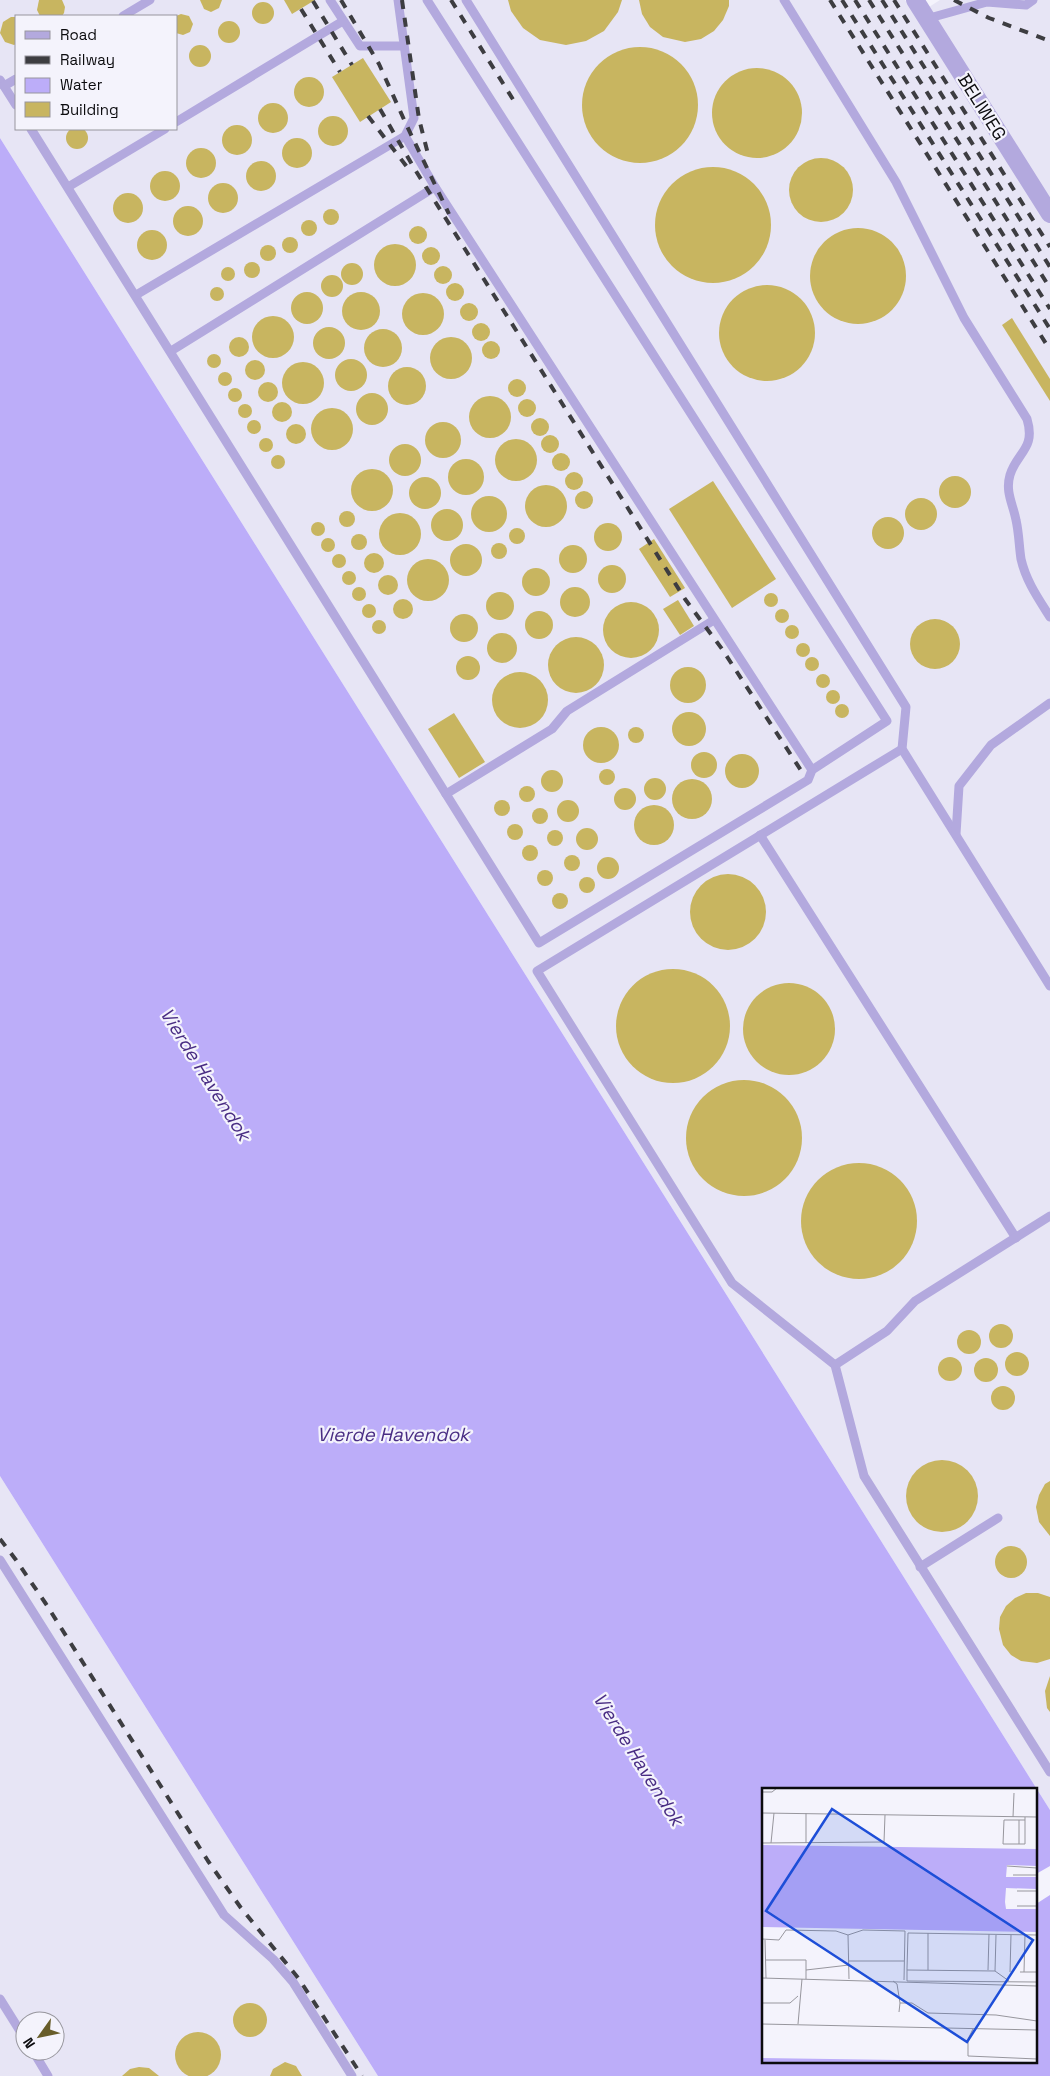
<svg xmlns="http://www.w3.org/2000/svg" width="1050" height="2076" font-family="'Space Grotesk',sans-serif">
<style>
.built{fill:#e7e5f5;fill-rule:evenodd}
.water{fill:#bcadf9;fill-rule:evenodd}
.pier{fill:#f4f3fc}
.building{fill:#c8b560}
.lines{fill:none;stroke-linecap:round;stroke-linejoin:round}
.service{stroke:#b3a9de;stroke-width:9}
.minor{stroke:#b3a9de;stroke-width:18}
.rail{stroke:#3d3d41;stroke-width:4;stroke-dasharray:9 9;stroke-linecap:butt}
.labels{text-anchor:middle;stroke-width:4.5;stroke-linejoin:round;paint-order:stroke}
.street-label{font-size:18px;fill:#0b0b0e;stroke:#f4f3fc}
.water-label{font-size:19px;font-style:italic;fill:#492d84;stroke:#f4f3fc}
.inset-road{fill:none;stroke:#97969d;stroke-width:1}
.view{fill:#1d4ed8;fill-opacity:0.15;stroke:#1d4ed8;stroke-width:2.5}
.inset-edge{fill:none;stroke:#0b0b0e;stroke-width:2.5}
</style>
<rect width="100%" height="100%" fill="#f4f3fc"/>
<g class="built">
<path d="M0,0H905L915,16L940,0H1050V1810L0,138ZM16,16H176V129H16Z"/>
<path d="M0,1476L378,2076H0ZM25,2021H55V2051H25Z"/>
</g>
<path class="water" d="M0,138L1050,1810V2076H378L0,1476ZM764,1790H1036V2062H764Z"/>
<path class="pier" d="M1050,1866V1895L1036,1904V1874Z"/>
<g class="building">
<path d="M39,0H62L65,7L64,13L62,16H40L37,10Z"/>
<path d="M200,0H222L219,8L211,12L204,9Z"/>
<path d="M284,0H315L292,14Z"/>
<path d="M508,0H622L618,12L604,31L586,41L566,45L540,40L523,28L511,11Z"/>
<path d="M639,0H729V6L723,20L714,31L701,39L685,42L663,37L650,27L642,14Z"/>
<circle cx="263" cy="13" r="11"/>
<path d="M181,14L189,16L193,24L190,32L183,35L176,33V16Z"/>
<path d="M11,17H16V44L14,45L5,42L0,33L3,22Z"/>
<circle cx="229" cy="32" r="11"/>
<circle cx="200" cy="56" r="11"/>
<circle cx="640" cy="105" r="58"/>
<path d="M363,58L391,102L360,122L332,77Z"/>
<circle cx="757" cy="113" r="45"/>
<circle cx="309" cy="92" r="15"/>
<circle cx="273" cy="118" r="15"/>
<circle cx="333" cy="131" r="15"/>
<circle cx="237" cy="140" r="15"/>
<circle cx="77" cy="138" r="11"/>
<circle cx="297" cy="153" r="15"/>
<circle cx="201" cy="163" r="15"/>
<circle cx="821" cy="190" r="32"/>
<circle cx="261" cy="176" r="15"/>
<circle cx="713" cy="225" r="58"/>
<circle cx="165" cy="186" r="15"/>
<circle cx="223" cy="198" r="15"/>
<circle cx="128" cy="208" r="15"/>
<circle cx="188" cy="221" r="15"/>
<circle cx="331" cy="217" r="8"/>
<circle cx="309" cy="228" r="8"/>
<circle cx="418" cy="235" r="9"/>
<circle cx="858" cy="276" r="48"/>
<circle cx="152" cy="245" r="15"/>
<circle cx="290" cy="245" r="8"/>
<circle cx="395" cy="265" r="21"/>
<circle cx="268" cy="253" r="8"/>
<circle cx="431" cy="256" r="9"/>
<circle cx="252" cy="270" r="8"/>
<circle cx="352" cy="274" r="11"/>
<circle cx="443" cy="275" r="9"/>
<circle cx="228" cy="274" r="7"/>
<circle cx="332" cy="286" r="11"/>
<circle cx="455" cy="292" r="9"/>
<circle cx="767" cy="333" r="48"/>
<circle cx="217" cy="294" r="7"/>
<circle cx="361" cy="311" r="19"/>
<circle cx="307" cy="308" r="16"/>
<circle cx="423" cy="314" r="21"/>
<circle cx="469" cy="312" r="9"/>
<circle cx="273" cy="337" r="21"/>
<path d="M1012,318L1050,379V401L1002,325Z"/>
<circle cx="481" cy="332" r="9"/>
<circle cx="329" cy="343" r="16"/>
<circle cx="383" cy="348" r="19"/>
<circle cx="239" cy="347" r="10"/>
<circle cx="451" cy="358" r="21"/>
<circle cx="491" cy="350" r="9"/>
<circle cx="214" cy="361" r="7"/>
<circle cx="351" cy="375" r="16"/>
<circle cx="255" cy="370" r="10"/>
<circle cx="303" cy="383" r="21"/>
<circle cx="407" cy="386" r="19"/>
<circle cx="225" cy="379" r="7"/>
<circle cx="517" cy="388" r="9"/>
<circle cx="268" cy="392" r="10"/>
<circle cx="235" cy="395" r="7"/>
<circle cx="372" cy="409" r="16"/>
<circle cx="490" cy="417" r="21"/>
<circle cx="527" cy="408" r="9"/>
<circle cx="282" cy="412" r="10"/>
<circle cx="245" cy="411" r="7"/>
<circle cx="332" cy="429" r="21"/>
<circle cx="540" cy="427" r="9"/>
<circle cx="254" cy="427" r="7"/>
<circle cx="443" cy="440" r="18"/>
<circle cx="296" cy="434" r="10"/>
<circle cx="550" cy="444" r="9"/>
<circle cx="266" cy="445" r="7"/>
<circle cx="516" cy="460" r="21"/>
<circle cx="405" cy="460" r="16"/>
<circle cx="561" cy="462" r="9"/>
<circle cx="278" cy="462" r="7"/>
<circle cx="466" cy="477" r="18"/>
<circle cx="372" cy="490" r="21"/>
<circle cx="574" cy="481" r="9"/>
<circle cx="955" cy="492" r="16"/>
<circle cx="425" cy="493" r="16"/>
<path d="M713,481L776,579L732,608L669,509Z"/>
<circle cx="546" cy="506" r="21"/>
<circle cx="584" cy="500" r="9"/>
<circle cx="489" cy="514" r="18"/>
<circle cx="921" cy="514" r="16"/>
<circle cx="447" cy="525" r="16"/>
<circle cx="347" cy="519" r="8"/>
<circle cx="400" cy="534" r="21"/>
<circle cx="888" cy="533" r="16"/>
<circle cx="318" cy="529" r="7"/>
<circle cx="608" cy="537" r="14"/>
<circle cx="517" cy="536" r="8"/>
<circle cx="359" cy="542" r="8"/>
<circle cx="328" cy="545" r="7"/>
<path d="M654,539L685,588L670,597L639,549Z"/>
<circle cx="499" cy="551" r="8"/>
<circle cx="466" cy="560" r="16"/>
<circle cx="573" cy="559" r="14"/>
<circle cx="374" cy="563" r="10"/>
<circle cx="339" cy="561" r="7"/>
<circle cx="428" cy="580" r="21"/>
<circle cx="612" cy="579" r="14"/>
<circle cx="536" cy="582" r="14"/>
<circle cx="349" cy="578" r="7"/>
<circle cx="388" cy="585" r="10"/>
<circle cx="359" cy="594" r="7"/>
<circle cx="575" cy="602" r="15"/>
<circle cx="500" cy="606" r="14"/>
<circle cx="771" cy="600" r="7"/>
<circle cx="403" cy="609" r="10"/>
<path d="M678,600L694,626L680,635L663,609Z"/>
<circle cx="631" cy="630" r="28"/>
<circle cx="369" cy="611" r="7"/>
<circle cx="782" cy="616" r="7"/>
<circle cx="539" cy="625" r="14"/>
<circle cx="464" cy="628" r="14"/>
<circle cx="935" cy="644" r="25"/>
<circle cx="379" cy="627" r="7"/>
<circle cx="792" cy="632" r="7"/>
<circle cx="502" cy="648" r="15"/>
<circle cx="576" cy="665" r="28"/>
<circle cx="803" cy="650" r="7"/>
<circle cx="468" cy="668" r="12"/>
<circle cx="812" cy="664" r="7"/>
<circle cx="688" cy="685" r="18"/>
<circle cx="520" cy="700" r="28"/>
<circle cx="823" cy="681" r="7"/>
<circle cx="833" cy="697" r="7"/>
<circle cx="842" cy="711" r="7"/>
<circle cx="689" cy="729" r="17"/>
<path d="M454,713L485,762L459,778L428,729Z"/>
<circle cx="636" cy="735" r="8"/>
<circle cx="601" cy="745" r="18"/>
<circle cx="704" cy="765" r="13"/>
<circle cx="742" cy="771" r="17"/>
<circle cx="607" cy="777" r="8"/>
<circle cx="552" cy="781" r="11"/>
<circle cx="655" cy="789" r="11"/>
<circle cx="692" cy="799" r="20"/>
<circle cx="527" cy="794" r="8"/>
<circle cx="625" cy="799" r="11"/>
<circle cx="502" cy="808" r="8"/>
<circle cx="568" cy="811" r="11"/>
<circle cx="654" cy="825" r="20"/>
<circle cx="540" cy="816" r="8"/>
<circle cx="515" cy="832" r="8"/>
<circle cx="587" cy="839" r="11"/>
<circle cx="555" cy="838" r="8"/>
<circle cx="530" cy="853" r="8"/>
<circle cx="572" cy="863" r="8"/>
<circle cx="608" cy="868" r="11"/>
<circle cx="545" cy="878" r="8"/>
<circle cx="728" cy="912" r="38"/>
<circle cx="587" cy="885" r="8"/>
<circle cx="560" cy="901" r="8"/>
<circle cx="673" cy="1026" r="57"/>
<circle cx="789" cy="1029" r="46"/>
<circle cx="744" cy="1138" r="58"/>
<circle cx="859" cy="1221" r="58"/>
<circle cx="1001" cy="1336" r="12"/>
<circle cx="969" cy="1342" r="12"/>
<circle cx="1017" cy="1364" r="12"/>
<circle cx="950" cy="1369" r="12"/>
<circle cx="986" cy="1370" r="12"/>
<circle cx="1003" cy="1398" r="12"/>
<circle cx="942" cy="1496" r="36"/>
<path d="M1050,1481V1536L1039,1522L1036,1507L1039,1495L1045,1484Z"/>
<circle cx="1011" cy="1562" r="16"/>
<path d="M1026,1593H1038L1050,1597V1659L1037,1663L1021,1661L1011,1655L1003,1645L999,1629L1000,1617L1006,1606L1015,1598Z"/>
<path d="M1050,1676V1712L1047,1708L1045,1691Z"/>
<circle cx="250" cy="2020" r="17"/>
<circle cx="198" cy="2055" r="23"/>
<path d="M285,2062L296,2066L302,2076H270L273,2069Z"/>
<path d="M139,2067L149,2068L159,2076H122L130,2069Z"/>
</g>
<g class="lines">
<g class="service">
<path d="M330,0L360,46H403"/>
<path d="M466,0L906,707L902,749L1050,986"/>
<path d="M784,0L896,182L964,318L1027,419C1036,449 1017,452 1010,475C1005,492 1013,504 1016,520C1019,533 1019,546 1021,559C1026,581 1038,598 1050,617"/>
<path d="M123,16L150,0"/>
<path d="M926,19L987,2L1026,5L1033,0"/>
<path d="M0,80L16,105"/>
<path d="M4,86L16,79"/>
<path d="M176,122L343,21"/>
<path d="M31,129L539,943L808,780L812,770L887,721L427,0"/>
<path d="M405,136L435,187L812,770"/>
<path d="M68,187L165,129"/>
<path d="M136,295L405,136L414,118L398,0"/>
<path d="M171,351L435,187"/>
<path d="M902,749L537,971L732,1283L835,1365L864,1476L1050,1772"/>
<path d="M446,794L552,729L567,711L714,620"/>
<path d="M956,834L959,786L991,745L1050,703"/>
<path d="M760,835L1016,1238"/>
<path d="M835,1365L887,1331L915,1301L1050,1216"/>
<path d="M0,1560L224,1915L273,1959L293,1982L352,2076"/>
<path d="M920,1567L998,1518"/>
<path d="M0,1999L25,2039"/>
<path d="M33,2051L48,2076"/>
</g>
<path class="minor" d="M915,0L1050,214"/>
<g class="rail">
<path d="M341,0L379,64L406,124L449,214"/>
<path d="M402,0L419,119L429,158"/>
<path d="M451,0L514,101"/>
<path d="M830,0L1050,350"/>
<path d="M842,0L1050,329"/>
<path d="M855,0L1050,309"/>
<path d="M869,0L1050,288"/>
<path d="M882,0L1050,267"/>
<path d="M894,0L1050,247"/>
<path d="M954,0L989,18L1050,41"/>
<path d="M313,1L352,65"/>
<path d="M301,9L340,72"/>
<path d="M380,109L414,168L685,599L722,649L804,775"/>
<path d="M368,116L407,167"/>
<path d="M0,1539L16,1560L46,1604L208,1861L241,1908L299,1979L362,2076"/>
</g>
</g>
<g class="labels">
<g class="street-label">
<text transform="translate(982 107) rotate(58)" y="6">BELIWEG</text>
</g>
<g class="water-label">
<text transform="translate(206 1074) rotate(58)" y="7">Vierde Havendok</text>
<text x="393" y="1441">Vierde Havendok</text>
<text transform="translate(639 1759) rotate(58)" y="7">Vierde Havendok</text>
</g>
</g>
<g transform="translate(762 1788)">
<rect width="275" height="275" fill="#f4f3fc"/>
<path d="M0,57L275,61V78L245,77L244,89H275V101L244,100L243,114L244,121H275V144L0,139ZM0,270L275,274V275H0Z" fill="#bcadf9"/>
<path class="inset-road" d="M0,4H10L15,0M0,25L275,29M251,29L252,5M263,29V32H242L241,56H263V32M0,55L122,54L123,27M9,55L12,25M44,55V25M257,56V32M245,78L275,80M251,87H275M255,103H275M255,118H275M166,145V182M86,147L87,191M275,147L146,145L145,181V193L275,194M0,151L17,152L24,142L74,143L86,147L101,142L143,143L142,192M3,152L4,190M4,172H44V191M87,173H142M44,182L87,177M145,182L233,183L247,193M226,182L227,146M233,183L234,147M248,184L249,147M258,184H275M262,184L263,147M0,190L275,198M131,193L135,196L138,215M0,215H28L36,208M137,224L138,215H150L166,225L234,227L275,233M0,236L275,242M36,236L40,191M211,241L206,251V268L275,271"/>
<path class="view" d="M70,21L271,152L205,254L4,123Z"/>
<rect width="275" height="275" class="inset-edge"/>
</g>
<rect x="15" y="15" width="162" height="115" fill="#f4f3fc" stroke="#97969d"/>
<rect x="25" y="31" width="25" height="8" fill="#b3a9de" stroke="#97969d"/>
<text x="60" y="40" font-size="15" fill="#0b0b0e">Road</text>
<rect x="25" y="56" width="25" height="8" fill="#3d3d41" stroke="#97969d"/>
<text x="60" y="65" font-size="15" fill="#0b0b0e">Railway</text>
<rect x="25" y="78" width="25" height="15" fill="#bcadf9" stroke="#97969d"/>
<text x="60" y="90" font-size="15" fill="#0b0b0e">Water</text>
<rect x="25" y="102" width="25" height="15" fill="#c8b560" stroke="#97969d"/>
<text x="60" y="115" font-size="15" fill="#0b0b0e">Building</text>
<g transform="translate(40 2036) rotate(237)"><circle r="24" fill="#f4f3fc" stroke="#97969d"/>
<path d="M0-4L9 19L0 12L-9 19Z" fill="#685d2a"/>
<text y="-8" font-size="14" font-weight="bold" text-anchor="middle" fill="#0b0b0e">N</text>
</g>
</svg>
